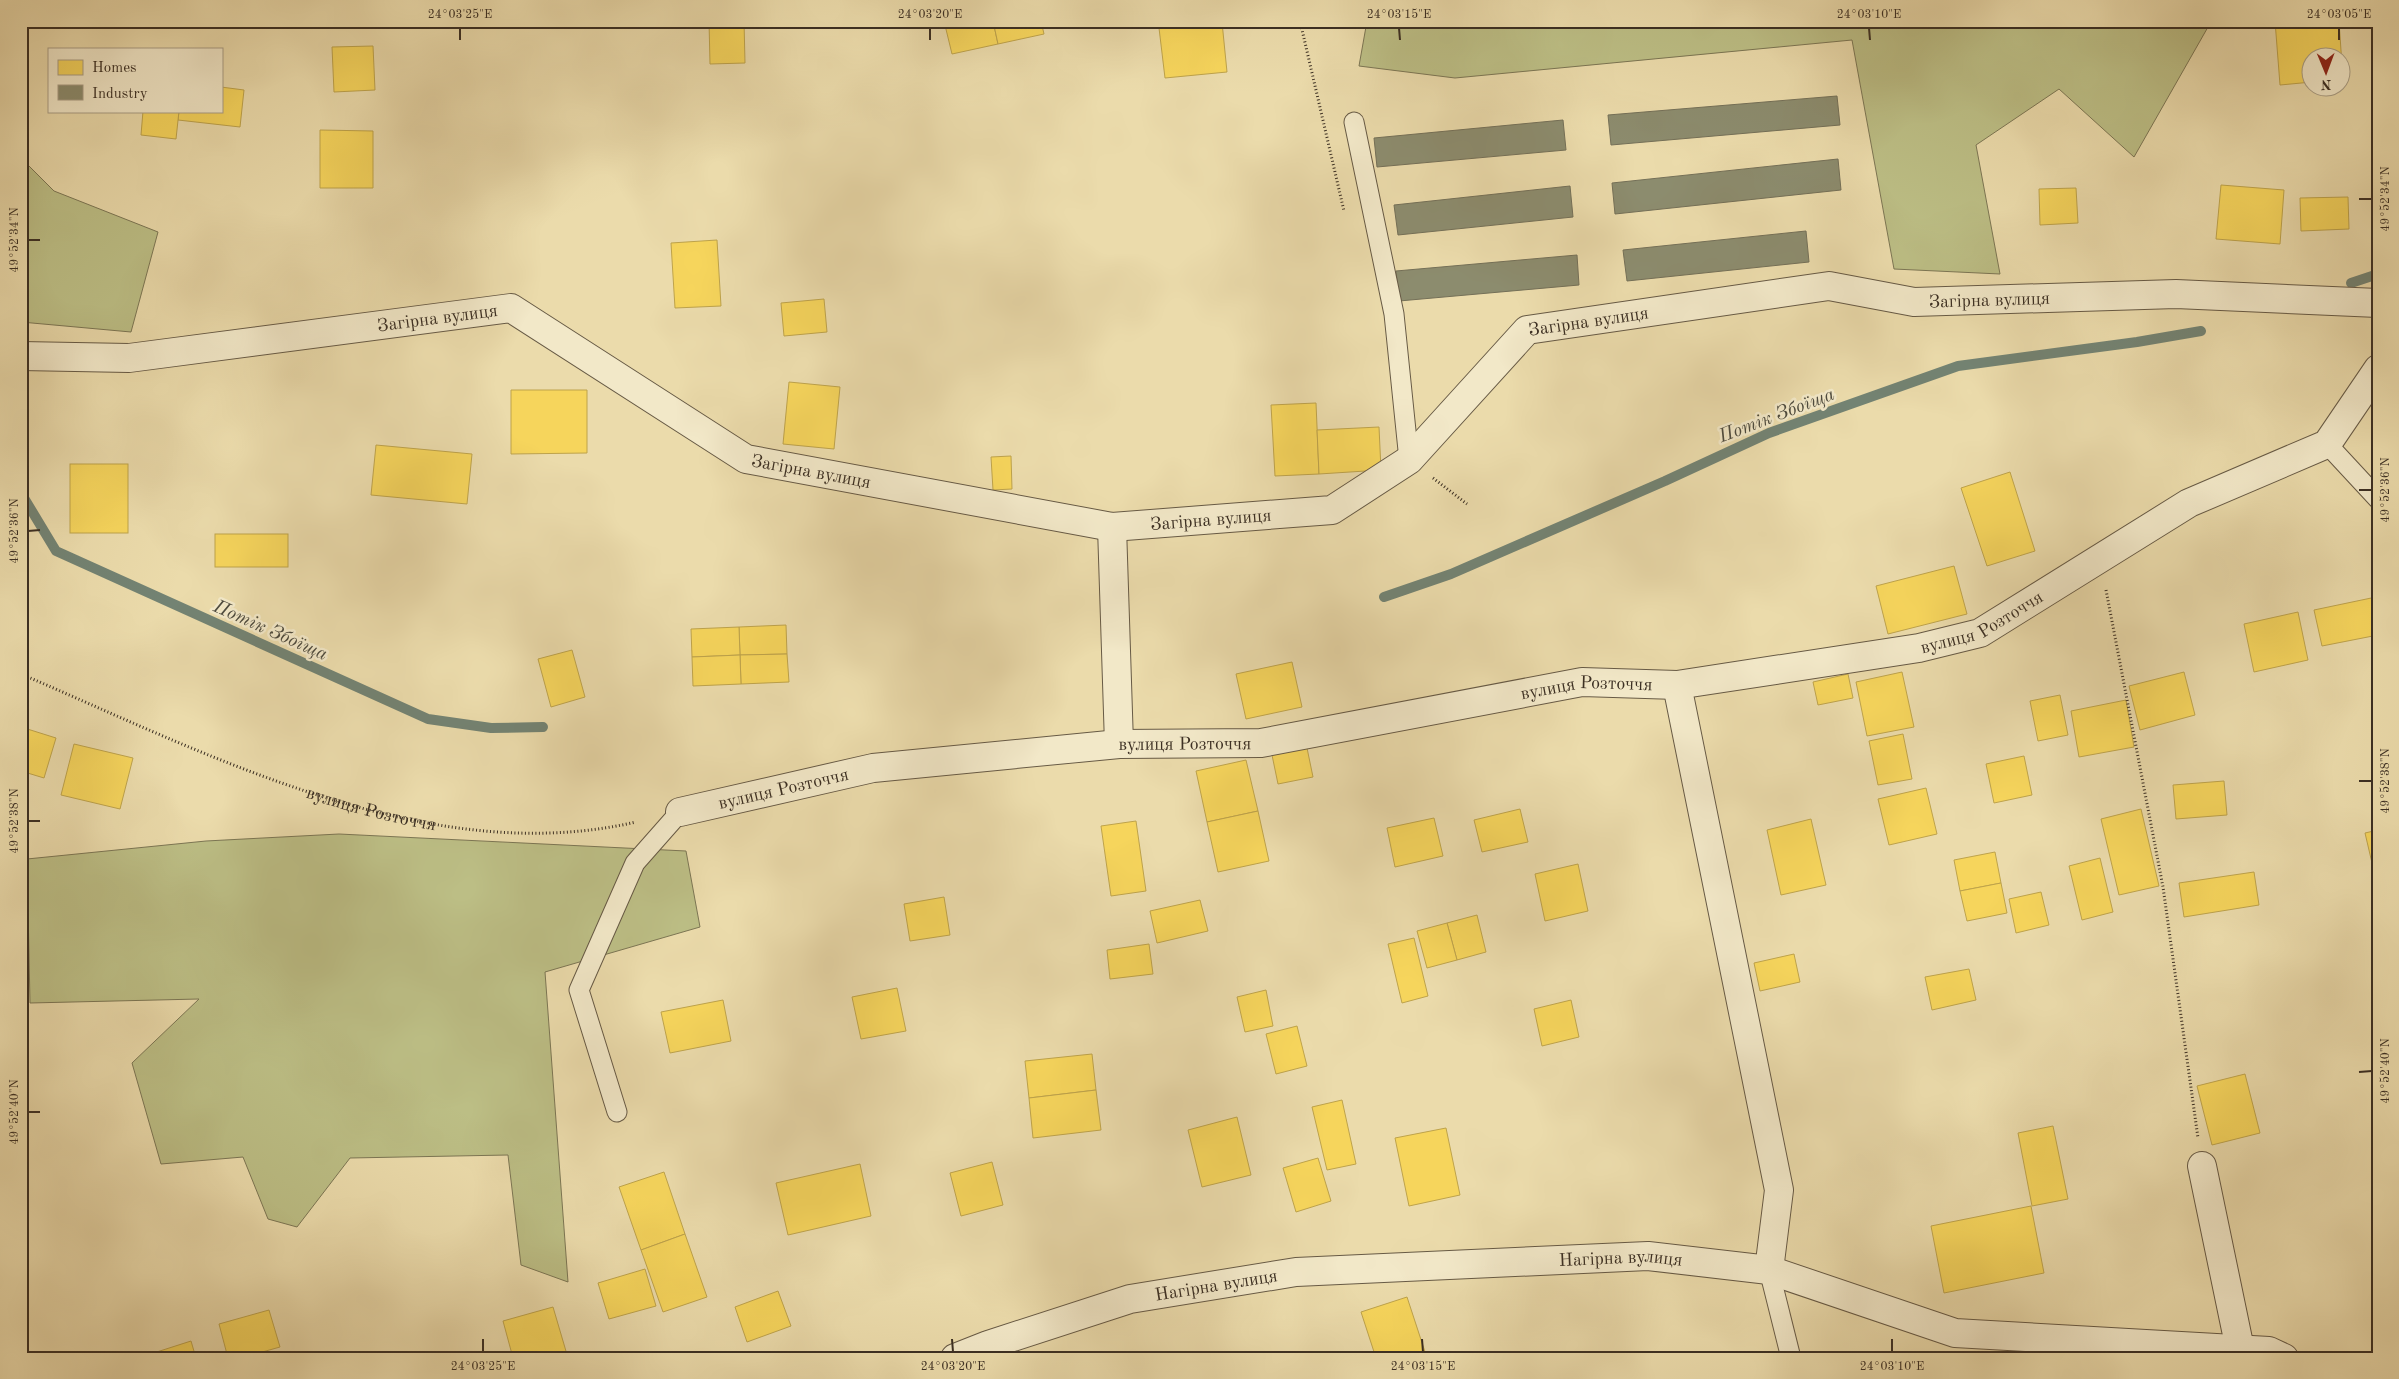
<svg xmlns="http://www.w3.org/2000/svg" width="2399" height="1379" font-family="'Old Standard TT',serif">
<style>
.green{fill:#bcbe85;stroke:#7c7654}
.homes{fill:#f6d55c;stroke:#bea34b}
.industry{fill:#8c8c6e;stroke:#747058}
.lines{fill:none;stroke-linecap:round;stroke-linejoin:round}
.stream{stroke:#738373;stroke-width:10}
.lane-casing{stroke:#675a45;stroke-width:21}
.street-casing{stroke:#675a45;stroke-width:30}
.path{stroke:#3b2f23;stroke-width:3;stroke-dasharray:1 2.5;stroke-linecap:butt}
.lane{stroke:#f2e8c8;stroke-width:19}
.street{stroke:#f2e8c8;stroke-width:28}
.ticks{fill:none;stroke:#3b2f23;stroke-width:2}
.labels{text-anchor:middle;stroke-width:5;stroke-linejoin:round;paint-order:stroke}
.street-label{font-size:18px;fill:#3b2f23;stroke:#f2e8c8}
.water-label{font-size:19px;font-style:italic;fill:#4e4b3e;stroke:#f2e8c8}
.neatline{fill:none;stroke:#3b2f23;stroke-width:2}
.ticks-label{font-size:12px;text-anchor:middle;fill:#3b2f23}
</style>
<rect width="100%" height="100%" fill="#ebdbab"/>
<filter id="stains"><feTurbulence type="fractalNoise" baseFrequency=".004" numOctaves="4"/><feColorMatrix values="0 0 0 0 .2 0 0 0 0 .09 0 0 0 0 .02 0 0 0 .5 -.17"/></filter>
<radialGradient id="worn" r=".72"><stop offset=".6" stop-color="#630" stop-opacity="0"/><stop offset="1" stop-color="#630" stop-opacity=".3"/></radialGradient>
<g class="green">
<path d="M1367,21H2217L2208,27L2134,157L2059,89L1976,145L2000,274L1894,269L1852,40L1455,78L1359,66Z"/>
<path d="M2372,21H2378V112H2375Z"/>
<path d="M21,158L54,191L158,232L131,332L21,322Z"/>
<path d="M339,834L686,851L700,927L545,972L568,1282L521,1265L508,1155L350,1158L297,1227L268,1219L243,1157L161,1164L132,1063L199,999L30,1003L27,859L206,841Z"/>
</g>
<g class="homes">
<path d="M709,21H744L745,63L710,64Z"/>
<path d="M944,21H993L998,44L952,54Z"/>
<path d="M993,21H1041L1044,34L998,44Z"/>
<path d="M2275,21H2339L2343,80H2342V58H2312V82L2280,85Z"/>
<path d="M1222,22L1227,72L1165,78L1159,28Z"/>
<path d="M373,46L375,90L334,92L332,47Z"/>
<path d="M221,87L244,90L240,127L178,120L179,111H221Z"/>
<path d="M143,111H179L176,139L141,135Z"/>
<path d="M320,130L373,131V188H320Z"/>
<path d="M2221,185L2284,190L2280,244L2216,239Z"/>
<path d="M2076,188L2078,223L2040,225L2039,189Z"/>
<path d="M2348,197L2349,229L2301,231L2300,198Z"/>
<path d="M717,240L721,306L675,308L671,243Z"/>
<path d="M824,299L827,332L784,336L781,303Z"/>
<path d="M789,382L840,387L834,449L783,444Z"/>
<path d="M511,390H587V453L511,454Z"/>
<path d="M1316,403L1319,474L1275,476L1271,405Z"/>
<path d="M1379,427L1381,470L1319,474L1317,430Z"/>
<path d="M376,445L472,454L467,504L371,495Z"/>
<path d="M1011,456L1012,489L993,490L991,457Z"/>
<rect x="70" y="464" width="58" height="69"/>
<path d="M2010,472L2035,551L1987,566L1961,488Z"/>
<rect x="215" y="534" width="73" height="33"/>
<path d="M1954,566L1967,614L1888,634L1876,586Z"/>
<path d="M2376,597L2378,635L2322,646L2314,610Z"/>
<path d="M2298,612L2308,660L2254,672L2244,624Z"/>
<path d="M786,625L787,654L740,655L739,627Z"/>
<path d="M739,627L740,655L692,657L691,629Z"/>
<path d="M572,650L585,697L551,707L538,659Z"/>
<path d="M787,654L789,682L741,684L740,655Z"/>
<path d="M740,655L741,684L693,686L692,657Z"/>
<path d="M1292,662L1302,707L1246,719L1236,674Z"/>
<path d="M1902,672L1914,727L1867,736L1856,682Z"/>
<path d="M2184,672L2195,715L2140,730L2129,686Z"/>
<path d="M1848,674L1853,698L1818,705L1813,682Z"/>
<path d="M2060,695L2068,735L2038,741L2030,701Z"/>
<path d="M2126,700L2134,747L2079,757L2071,711Z"/>
<path d="M21,727L56,738L44,778L21,771Z"/>
<path d="M1903,734L1912,779L1878,785L1869,741Z"/>
<path d="M74,744L133,758L120,809L61,795Z"/>
<path d="M1307,748L1313,777L1278,784L1272,755Z"/>
<path d="M2024,756L2032,795L1994,803L1986,764Z"/>
<path d="M1246,760L1258,811L1207,822L1196,771Z"/>
<path d="M2224,781L2227,815L2176,819L2173,785Z"/>
<path d="M1926,788L1937,834L1889,845L1878,799Z"/>
<path d="M1520,809L1528,842L1482,852L1474,820Z"/>
<path d="M2141,809L2159,886L2119,895L2101,819Z"/>
<path d="M1258,811L1269,861L1218,872L1207,822Z"/>
<path d="M1434,818L1443,856L1395,867L1387,828Z"/>
<path d="M1811,819L1826,885L1781,895L1767,830Z"/>
<path d="M1136,821L1146,891L1111,896L1101,826Z"/>
<path d="M2378,830V862L2372,863L2365,833Z"/>
<path d="M1995,852L2001,883L1960,891L1954,860Z"/>
<path d="M2100,858L2113,912L2082,920L2069,866Z"/>
<path d="M1578,864L1588,911L1545,921L1535,874Z"/>
<path d="M2254,872L2259,905L2184,917L2179,883Z"/>
<path d="M2001,883L2007,913L1967,921L1960,891Z"/>
<path d="M2041,892L2049,925L2016,933L2009,899Z"/>
<path d="M944,897L950,935L910,941L904,904Z"/>
<path d="M1200,900L1208,931L1157,943L1150,911Z"/>
<path d="M1477,915L1486,952L1457,960L1447,923Z"/>
<path d="M1447,923L1457,960L1427,968L1417,931Z"/>
<path d="M1414,938L1428,996L1402,1003L1388,944Z"/>
<path d="M1149,944L1153,974L1110,979L1107,950Z"/>
<path d="M1794,954L1800,982L1760,991L1754,963Z"/>
<path d="M1969,969L1976,1000L1932,1010L1925,977Z"/>
<path d="M897,988L906,1031L861,1039L852,997Z"/>
<path d="M1266,990L1273,1026L1245,1032L1237,997Z"/>
<path d="M723,1000L731,1041L670,1053L661,1012Z"/>
<path d="M1571,1000L1579,1037L1542,1046L1534,1009Z"/>
<path d="M1297,1026L1307,1066L1276,1074L1266,1034Z"/>
<path d="M1092,1054L1096,1090L1029,1098L1025,1061Z"/>
<path d="M2245,1074L2260,1133L2212,1145L2197,1086Z"/>
<path d="M1096,1090L1101,1130L1033,1138L1029,1098Z"/>
<path d="M1342,1100L1356,1164L1327,1170L1312,1107Z"/>
<path d="M1237,1117L1251,1175L1202,1187L1188,1130Z"/>
<path d="M2053,1126L2068,1199L2032,1206L2018,1133Z"/>
<path d="M1446,1128L1460,1195L1409,1206L1395,1138Z"/>
<path d="M1318,1158L1331,1201L1296,1212L1283,1168Z"/>
<path d="M992,1162L1003,1205L961,1216L950,1173Z"/>
<path d="M860,1164L871,1216L788,1235L776,1183Z"/>
<path d="M664,1172L685,1234L641,1250L619,1187Z"/>
<path d="M2031,1206L2044,1273L1944,1293L1931,1226Z"/>
<path d="M685,1234L707,1297L663,1312L641,1250Z"/>
<path d="M645,1269L656,1306L609,1319L598,1283Z"/>
<path d="M778,1291L791,1326L747,1342L735,1307Z"/>
<path d="M1407,1297L1427,1358H1376L1361,1312Z"/>
<path d="M553,1307L568,1358H513L503,1321Z"/>
<path d="M269,1310L280,1347L241,1358H228L219,1324Z"/>
<path d="M191,1341L196,1358H138Z"/>
</g>
<g class="industry">
<path d="M1837,96L1840,125L1611,145L1608,115Z"/>
<path d="M1563,120L1566,150L1377,167L1374,138Z"/>
<path d="M1838,159L1841,190L1615,214L1612,183Z"/>
<path d="M1570,186L1573,217L1398,235L1394,205Z"/>
<path d="M1806,231L1809,262L1627,281L1623,250Z"/>
<path d="M1577,255L1579,285L1399,301L1396,271Z"/>
</g>
<g class="lines">
<g class="stream">
<path d="M2351,283L2378,274"/>
<path d="M21,493L56,551L428,719L491,728L543,727"/>
<path d="M1384,597L1451,574L1665,481L1769,433L1958,366L2137,342L2201,331"/>
</g>
<g class="lane-casing">
<g id="lane">
<path d="M1354,122L1394,314L1409,460"/>
<path d="M2327,444L2378,499"/>
<path d="M617,1112L579,990L635,863L680,812"/>
<path d="M1769,1270L1791,1358"/>
</g>
</g>
<g class="street-casing">
<g id="street">
<path id="s2" d="M21,356L129,358L511,308L746,459L1112,527L1332,510L1409,460L1527,330L1829,286L1914,302L2176,294L2378,303"/>
<path d="M1112,527L1119,744"/>
<path d="M1677,685L1779,1190L1769,1270"/>
<path id="s3" d="M680,812L873,768L1119,744L1261,743L1582,682L1677,685L1919,648L1980,633L2189,503L2327,444L2378,369"/>
<path d="M2202,1166L2240,1349"/>
<path id="s4" d="M955,1358L988,1345L1130,1299L1296,1272L1648,1256L1769,1270L1955,1333L2269,1351L2284,1358"/>
</g>
</g>
<g class="path">
<path d="M1300,21L1344,211"/>
<path d="M1433,478L1467,504"/>
<path d="M2106,590L2163,887L2198,1138"/>
<path id="s1" d="M21,674C208,754 428,870 636,822"/>
</g>
<use href="#lane" class="lane"/>
<use href="#street" class="street"/>
</g>
<path class="ticks" d="M460,28V40M930,28V40M1399,28L1400,40M1869,28L1870,40M2339,28V40M2359,199H2372M28,240H40M2359,490H2372M28,531L40,530M2359,781H2372M28,821H40M2359,1072L2372,1071M28,1112H40M483,1339V1352M952,1339L953,1352M1422,1339L1423,1352M1892,1339V1352"/>
<g class="labels">
<g class="street-label">
<text dy="6" stroke="none"><textPath href="#s2" startOffset="2100">Загірна вулиця</textPath></text>
<text dy="6" stroke="none"><textPath href="#s2" startOffset="419">Загірна вулиця</textPath></text>
<text dy="6" stroke="none"><textPath href="#s2" startOffset="1695">Загірна вулиця</textPath></text>
<text dy="6" stroke="none"><textPath href="#s2" startOffset="839">Загірна вулиця</textPath></text>
<text dy="6" stroke="none"><textPath href="#s2" startOffset="1244">Загірна вулиця</textPath></text>
<text dy="6" stroke="none"><textPath href="#s3" startOffset="1322">вулиця Розточчя</textPath></text>
<text dy="6" stroke="none"><textPath href="#s3" startOffset="918">вулиця Розточчя</textPath></text>
<text dy="6" stroke="none"><textPath href="#s3" startOffset="511">вулиця Розточчя</textPath></text>
<text dy="6" stroke="none"><textPath href="#s3" startOffset="106">вулиця Розточчя</textPath></text>
<text dy="6" stroke="none"><textPath href="#s1" startOffset="376">вулиця Розточчя</textPath></text>
<text dy="6" stroke="none"><textPath href="#s4" startOffset="678">Нагірна вулиця</textPath></text>
<text dy="6" stroke="none"><textPath href="#s4" startOffset="272">Нагірна вулиця</textPath></text>
</g>
<g class="water-label">
<text transform="translate(1776 414) rotate(-21)" y="7">Потік Збоїща</text>
<text transform="translate(271 629) rotate(24)" y="7">Потік Збоїща</text>
</g>
</g>
<rect width="2399" height="1379" fill="none" stroke="#ebdbab" stroke-width="55"/>
<rect x="48" y="48" width="175" height="65" fill="#f2e8c8" stroke="#a99e86"/>
<rect x="58" y="60" width="25" height="15" fill="#f6d55c" stroke="#a99e86"/>
<text x="92" y="72" font-size="15" fill="#3b2f23">Homes</text>
<rect x="58" y="85" width="25" height="15" fill="#8c8c6e" stroke="#a99e86"/>
<text x="92" y="98" font-size="15" fill="#3b2f23">Industry</text>
<g transform="translate(2326 72) rotate(179)"><circle r="24" fill="#f2e8c8" stroke="#a99e86"/>
<path d="M0-4L9 19L0 12L-9 19Z" fill="#8f2418"/>
<text y="-8" font-size="14" font-weight="bold" text-anchor="middle" fill="#3b2f23">N</text>
</g>
<rect x="28" y="28" width="2344" height="1324" class="neatline"/>
<g class="ticks-label">
<text x="460" y="18">24°03'25"E</text>
<text x="930" y="18">24°03'20"E</text>
<text x="1399" y="18">24°03'15"E</text>
<text x="1869" y="18">24°03'10"E</text>
<text x="2339" y="18">24°03'05"E</text>
<text transform="translate(2385 199) rotate(-90)" y="4">49°52'34"N</text>
<text transform="translate(14 240) rotate(-90)" y="4">49°52'34"N</text>
<text transform="translate(2385 490) rotate(-90)" y="4">49°52'36"N</text>
<text transform="translate(14 531) rotate(-90)" y="4">49°52'36"N</text>
<text transform="translate(2385 781) rotate(-90)" y="4">49°52'38"N</text>
<text transform="translate(14 821) rotate(-90)" y="4">49°52'38"N</text>
<text transform="translate(2385 1071) rotate(-90)" y="4">49°52'40"N</text>
<text transform="translate(14 1112) rotate(-90)" y="4">49°52'40"N</text>
<text x="483" y="1370">24°03'25"E</text>
<text x="953" y="1370">24°03'20"E</text>
<text x="1423" y="1370">24°03'15"E</text>
<text x="1892" y="1370">24°03'10"E</text>
</g>
<rect width="100%" height="100%" filter="url(#stains)"/>
<rect width="100%" height="100%" fill="url(#worn)"/>
</svg>
